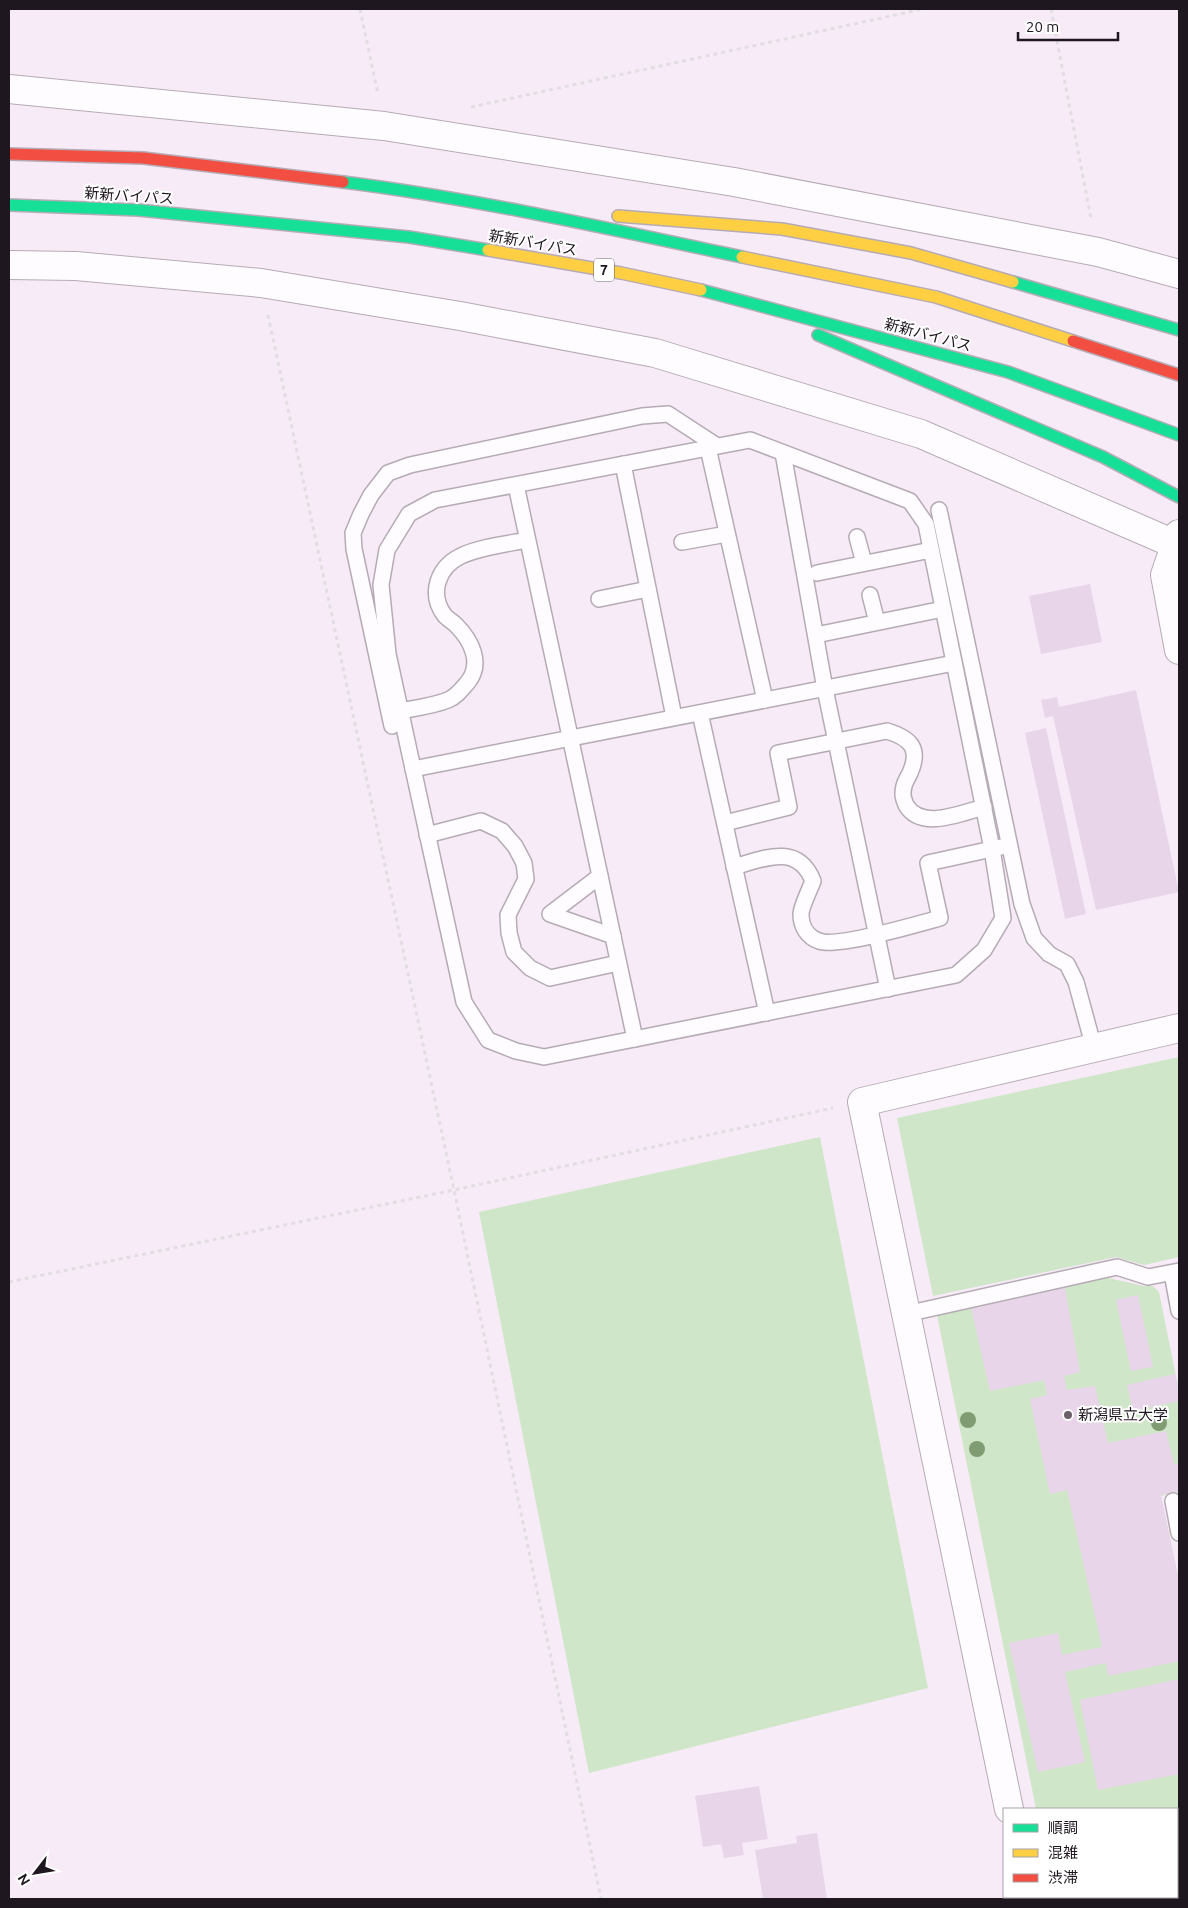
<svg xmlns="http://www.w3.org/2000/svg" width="1188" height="1908" font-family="Ubuntu,'Noto Sans JP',sans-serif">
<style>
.green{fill:#cfe6c8}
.building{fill:#e9d5e9}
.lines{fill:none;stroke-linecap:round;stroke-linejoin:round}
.lane-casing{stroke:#b5abb5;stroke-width:18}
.street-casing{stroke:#b5abb5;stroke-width:30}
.fast-casing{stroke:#b5abb5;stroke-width:14}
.slow-casing{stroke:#b5abb5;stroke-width:14}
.jam-casing{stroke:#b5abb5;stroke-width:14}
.path{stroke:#e1dde1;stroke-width:3;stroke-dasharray:4 4;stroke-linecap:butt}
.lane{stroke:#fefcfe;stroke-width:15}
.street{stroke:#fefcfe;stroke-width:28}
.fast{stroke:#16e098;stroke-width:11}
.slow{stroke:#ffcf43;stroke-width:11}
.jam{stroke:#f24e42;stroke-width:11}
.tree{fill:#7f9c73}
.poi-dot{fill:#6b616b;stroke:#fff;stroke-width:2}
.labels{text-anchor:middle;stroke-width:4;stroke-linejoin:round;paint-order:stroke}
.shield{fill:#fff;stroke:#625d62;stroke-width:1}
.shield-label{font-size:14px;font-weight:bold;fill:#1f171f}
.street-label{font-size:15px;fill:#1f171f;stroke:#fff}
.poi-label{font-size:15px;fill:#1f171f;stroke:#fff;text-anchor:start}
</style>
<rect width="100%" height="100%" fill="#f8ebf8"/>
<g class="green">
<path d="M1179,1057V1257L1144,1265L1116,1257L933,1296L897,1118Z"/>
<path d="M820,1137L928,1688L589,1773L479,1212Z"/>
<path d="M1104,1277L1144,1286H1153L1159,1292L1179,1391V1492L1161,1496L1179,1581V1835H1177V1809H1036L937,1315Z"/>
</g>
<g class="building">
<path d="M1090,584L1102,642L1041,654L1029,596Z"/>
<path d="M1136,690L1179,892L1096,910L1053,716L1045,718L1041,700L1057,697L1059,707Z"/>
<path d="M1046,728L1086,914L1065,919L1025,733Z"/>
<path d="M1065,1288L1080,1372L1064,1376L1067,1390L1095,1386L1108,1443L1166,1431L1174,1464L1179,1463V1491L1161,1495L1179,1581V1661L1108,1676L1106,1663L1065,1672L1085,1762L1038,1772L1009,1643L1058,1633L1062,1655L1102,1647L1067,1490L1050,1494L1030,1399L1047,1395L1044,1380L990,1391L971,1308Z"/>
<path d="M1138,1295L1153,1367L1131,1371L1116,1300Z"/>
<path d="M1175,1374L1179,1391V1401L1133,1411L1127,1385Z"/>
<path d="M1179,1679V1774L1098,1790L1080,1700Z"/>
<path d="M759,1786L768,1839L742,1843L744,1855L724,1858L721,1844L703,1847L695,1796Z"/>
<path d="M817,1833L827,1899H763L755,1850L797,1843L796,1836Z"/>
</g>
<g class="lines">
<g class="lane-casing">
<g id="lane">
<path d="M750,440L910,501L926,524L992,849L1003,918L984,950L956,975L544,1057L516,1051L488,1040L464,1002L388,654L381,585L387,550L409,514L435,500Z"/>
<path d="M708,448L765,700"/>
<path d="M783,453L825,689L888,989"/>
<path d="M623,464L674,717"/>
<path d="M516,485L635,1039"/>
<path d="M939,510L1022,904L1034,938L1049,954L1067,964L1076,982L1094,1048"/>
<path d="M857,537L864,563"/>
<path d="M682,542L727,534"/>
<path d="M817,573L931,550"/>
<path d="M870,595L877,622"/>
<path d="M599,599L648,589"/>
<path d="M816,635L943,609"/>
<path d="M400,711C416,708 433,706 448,700C456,697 462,689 468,682C483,663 471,640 456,625C453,622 448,619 445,616C428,594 438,567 461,556C479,547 507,544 527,540"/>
<path d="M700,713L767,1013"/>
<path d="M392,726L354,549L353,533L361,514L371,495L388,473L410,465L642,416L668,414L717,446"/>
<path d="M413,769L954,663"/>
<path d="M725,823L789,807L778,753L887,731C910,738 921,748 910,773C908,777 905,782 904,786C902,794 903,798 906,805C921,831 961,813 984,807"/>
<path d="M427,835L481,821L502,831L515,846L524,863L526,879L508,915L509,933L514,952L530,968L550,978L618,963"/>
<path d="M734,867C765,858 798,843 813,881C810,889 801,907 801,914C801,926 807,937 819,941C837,948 918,924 940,918L928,863L1001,847"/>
<path d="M600,876L550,914L613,936"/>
<path d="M1172,1273L1179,1311"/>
<path d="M906,1314L1117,1267L1148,1277L1179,1271"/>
<path d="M1173,1501L1179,1533"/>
<path d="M1177,1849L1179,1848"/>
</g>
</g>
<g class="street-casing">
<g id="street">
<path d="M9,89L384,126L734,182L1098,252L1179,274"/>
<path d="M9,265L76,266L261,283L460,316L655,353L921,434L1179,546"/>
<path d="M1179,534L1165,575L1179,650"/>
<path d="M1009,1809L862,1102L1179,1028"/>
<path d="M1027,1897L1028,1899"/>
</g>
</g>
<g class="fast-casing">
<g id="fast">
<path d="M343,182C478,199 610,229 742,257"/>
<path d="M9,205L138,210L409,237L488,250"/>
<path d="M1013,282L1179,330"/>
<path d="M701,290L1008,372L1179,435"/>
<path d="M818,335L1103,457L1179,497"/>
</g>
</g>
<g class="slow-casing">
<g id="slow">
<path d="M618,216L782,229L911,253L1013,282"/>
<path d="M488,250L621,273L701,290"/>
<path d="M742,257L936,297L1073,341"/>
</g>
</g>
<g class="jam-casing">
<g id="jam">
<path d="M9,154L143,158L343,182"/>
<path d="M1073,341L1179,375"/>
</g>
</g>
<g class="path">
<path d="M360,9L378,94"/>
<path d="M1051,9L1091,219"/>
<path d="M471,107L923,9"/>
<path d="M268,315L454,1190L601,1899"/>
<path d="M9,1282L454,1190L833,1108"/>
</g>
<use href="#lane" class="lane"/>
<use href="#street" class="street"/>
<use href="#fast" class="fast"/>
<use href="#slow" class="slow"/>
<use href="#jam" class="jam"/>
</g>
<g class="tree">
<circle cx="968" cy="1420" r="8"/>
<circle cx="1159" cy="1423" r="8"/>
<circle cx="977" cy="1449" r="8"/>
</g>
<circle class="poi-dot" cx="1068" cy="1415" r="5"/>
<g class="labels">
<rect class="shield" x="594" y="258.5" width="20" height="23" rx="4"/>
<g class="shield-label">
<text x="604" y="275">7</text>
</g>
<g class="street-label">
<text transform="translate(129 196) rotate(4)" y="5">新新バイパス</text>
<text transform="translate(533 243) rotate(10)" y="5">新新バイパス</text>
<text transform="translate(928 335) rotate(15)" y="5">新新バイパス</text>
</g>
<g class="poi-label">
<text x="1078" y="1420">新潟県立大学</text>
</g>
</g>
<rect width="1188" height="1908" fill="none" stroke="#1f171f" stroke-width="20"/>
<rect x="1003" y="1808" width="175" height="90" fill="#ffffff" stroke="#a5a2a5"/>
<rect x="1013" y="1824" width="25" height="8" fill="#16e098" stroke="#a5a2a5"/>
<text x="1048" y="1833" font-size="15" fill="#1f171f">順調</text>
<rect x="1013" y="1849" width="25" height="8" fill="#ffcf43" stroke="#a5a2a5"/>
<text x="1048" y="1858" font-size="15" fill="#1f171f">混雑</text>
<rect x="1013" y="1874" width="25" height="8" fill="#f24e42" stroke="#a5a2a5"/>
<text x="1048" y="1883" font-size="15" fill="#1f171f">渋滞</text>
<g transform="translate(35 1873) rotate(239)" stroke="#ffffff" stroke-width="4" paint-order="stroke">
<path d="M0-4L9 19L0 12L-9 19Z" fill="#1f171f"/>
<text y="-8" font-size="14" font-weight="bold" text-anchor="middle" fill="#1f171f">N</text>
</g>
<path d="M1018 32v8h100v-8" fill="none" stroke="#1f171f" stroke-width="2.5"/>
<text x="1026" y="32" font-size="15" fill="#1f171f" stroke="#ffffff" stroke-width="4" paint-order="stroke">20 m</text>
</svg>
